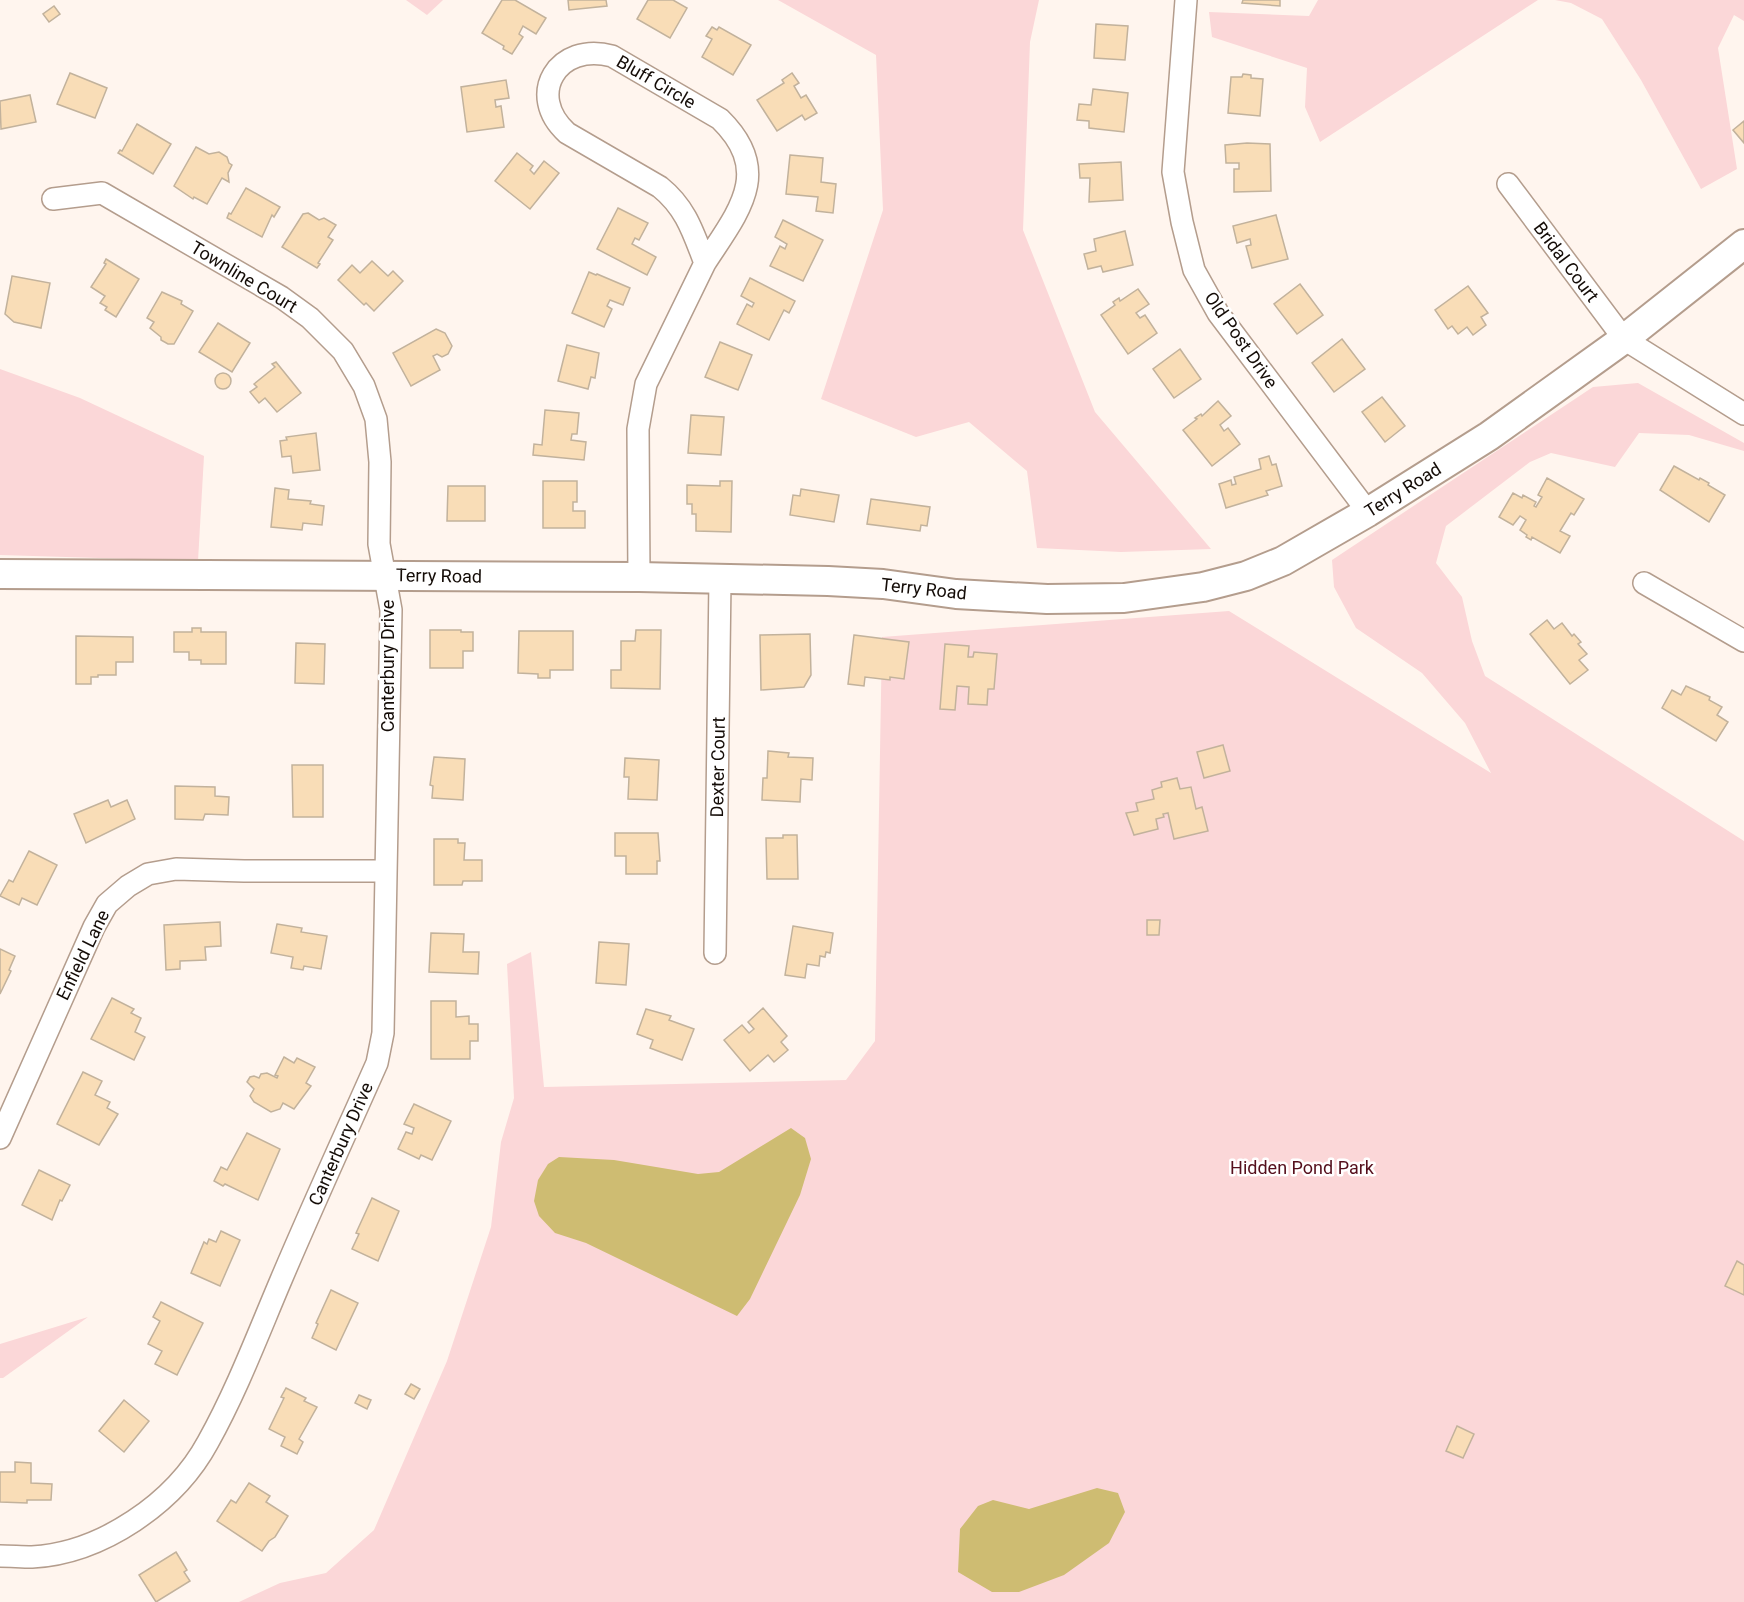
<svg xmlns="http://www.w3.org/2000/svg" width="1744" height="1602" font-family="Roboto,sans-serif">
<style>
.green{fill:#fbd7d8}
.water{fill:#cebc72}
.building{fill:#f9ddb7;stroke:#c2b29c;stroke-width:1.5}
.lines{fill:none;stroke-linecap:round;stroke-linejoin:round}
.street-casing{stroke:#b49d8d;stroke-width:24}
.secondary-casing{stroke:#b49d8d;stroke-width:32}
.street{stroke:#fff;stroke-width:21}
.secondary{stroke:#fff;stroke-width:28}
.labels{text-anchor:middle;stroke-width:5;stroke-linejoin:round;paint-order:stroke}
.street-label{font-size:18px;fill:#140c07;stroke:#fff}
.park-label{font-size:18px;fill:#550f1c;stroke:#fff}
</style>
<rect width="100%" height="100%" fill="#fff5ee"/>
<g class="green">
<path d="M406,0H443L427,15Z"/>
<path d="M778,0H1039L1030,42L1023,230L1095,412L1211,549L1121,552L1037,548L1027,471L969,422L916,437L821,399L883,210L876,55Z"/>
<path d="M1318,0H1538L1320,142L1305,107L1307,68L1212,37L1209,12L1309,16Z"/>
<path d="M1555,0H1744V21L1734,15L1718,48L1737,169L1701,189L1641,80L1602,19L1571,3Z"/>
<path d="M0,369L80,398L204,456L198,561L0,555Z"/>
<path d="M1638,383L1744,443V451L1689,435L1639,433L1615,467L1551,453L1530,462L1446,526L1436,563L1462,597L1472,641L1485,676L1744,841V1602H239L280,1583L326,1573L374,1530L447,1361L491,1227L501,1142L514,1098L507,964L531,952L544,1087L846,1080L875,1041L882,637L1229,611L1491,773L1465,723L1422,673L1356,628L1334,587L1332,560L1593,387Z"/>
<path d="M88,1317L3,1378H0V1344Z"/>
</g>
<g class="water">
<path d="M791,1128L805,1138L811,1159L800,1195L750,1299L737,1316L586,1243L555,1233L539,1216L534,1201L538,1180L548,1164L559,1157L614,1160L698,1174L719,1172Z"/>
<path d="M1097,1488L1118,1493L1125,1512L1109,1543L1064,1575L1019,1592H992L958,1572L960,1529L978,1506L993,1500L1029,1509Z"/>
</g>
<g class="building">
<path d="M502,0H515L546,18L536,34L523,26L519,34L523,37L512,54L503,49L504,46L482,33Z"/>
<path d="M568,0H606L607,6L569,10Z"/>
<path d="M648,0H673L687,8L670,38L637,19Z"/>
<path d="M1243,0H1280V6L1242,3Z"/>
<path d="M54,6L60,14L49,22L43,14Z"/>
<path d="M1096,24L1128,26L1125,60L1094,58Z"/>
<path d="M712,27L717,30L719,27L751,45L733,75L702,57L712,39L706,36Z"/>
<path d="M70,73L107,88L95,118L57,104Z"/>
<path d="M792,73L799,83L794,86L801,98L806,95L817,113L805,120L802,115L777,131L757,100L784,83L782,80Z"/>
<path d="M1243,74L1251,75V78L1263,79L1260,116L1228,113L1231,77H1242Z"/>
<path d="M506,80L509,98L495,100L496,107L501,106L504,127L467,132L461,87Z"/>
<path d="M1093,89L1128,93L1124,132L1089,128V121L1077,120L1079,104L1091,105Z"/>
<path d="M30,95L36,122L1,129L0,101Z"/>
<path d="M1744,121V143L1733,130Z"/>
<path d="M137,124L171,144L153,174L118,153L120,150L122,151Z"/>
<path d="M1247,143L1270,144L1271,191L1234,192V169H1239V163H1226L1225,145Z"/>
<path d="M196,147L209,154L219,152L227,157L229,163L232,165L228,173L229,182L222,178L207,204L194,197L193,199L174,186Z"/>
<path d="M517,153L533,166L530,170L534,174L544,161L559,173L530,209L495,181Z"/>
<path d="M790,155L823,158L821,182L836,184L833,213L816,211L818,197L786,194Z"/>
<path d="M1121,162L1123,200L1089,202L1090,178H1080L1079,164Z"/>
<path d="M246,188L280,207L274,217L272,215L262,237L227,218L229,213L231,214Z"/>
<path d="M618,208L648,223L639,240L635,238L632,244L656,257L647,275L597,249Z"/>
<path d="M308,213L319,220L324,218L336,225L328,237L333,240L318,263L320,264L317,268L282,247L303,214Z"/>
<path d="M1276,215L1288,259L1252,268L1246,246L1251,245L1250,239L1237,243L1233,226Z"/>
<path d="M783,220L823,240L803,281L770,266L780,246L785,249L787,244L775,237Z"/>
<path d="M1125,231L1133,265L1103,272L1101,266L1088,269L1084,254L1096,251L1094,239Z"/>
<path d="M106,259L139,279L116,317L105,310L107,307L100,303L105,296L91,287L106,264L104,263Z"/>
<path d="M372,261L388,276L393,271L403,281L374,311L366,303L364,305L338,280L352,265L360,273Z"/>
<path d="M589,272L596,275L597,274L630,288L623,305L610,300L607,306L612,309L604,327L572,313Z"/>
<path d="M12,276L50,283L41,328L14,322L5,314Z"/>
<path d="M750,278L795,301L789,313L784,310L769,340L737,324L747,304L752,307L754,303L741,296Z"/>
<path d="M1300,284L1323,315L1297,334L1274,304Z"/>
<path d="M1468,286L1488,313L1481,317L1486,325L1473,335L1467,327L1458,334L1452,326L1448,329L1435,310Z"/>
<path d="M1138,289L1149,304L1136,313L1140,318L1145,315L1157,333L1128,354L1101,315L1115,305L1113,302L1119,298L1120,301Z"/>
<path d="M162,292L182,301L181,304L193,311L174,344H168L161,340V337L150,328L154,322L147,318Z"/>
<path d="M218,323L250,343L232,372L199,352Z"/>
<path d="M436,329L445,333L452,346L448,354L442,357L437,354L433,356L440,370L411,386L393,353Z"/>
<path d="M1342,339L1365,369L1334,392L1312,363Z"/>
<path d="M720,342L752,355L738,390L705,377Z"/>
<path d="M567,345L599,353L595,378L591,377L588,389L558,381Z"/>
<path d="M1180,349L1201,379L1174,398L1153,369Z"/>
<path d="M276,362L301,393L277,412L265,398L259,403L250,392L257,387L254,384L275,367L272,364Z"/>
<circle cx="223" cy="381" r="8"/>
<path d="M1382,397L1405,426L1385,442L1362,412Z"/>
<path d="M1218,401L1231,416L1220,425L1224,431L1228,428L1240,444L1212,466L1183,430L1197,419L1195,418L1201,414L1202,416Z"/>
<path d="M545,410L579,413L577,434H572L571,440L586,442L584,460L533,455L534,444L542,445Z"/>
<path d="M691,415L724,417L721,455L688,453Z"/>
<path d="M316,433L320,470L293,473L291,456L282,457L280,441L287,440L286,437Z"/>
<path d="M1269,456L1272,465L1276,464L1282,486L1266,491L1268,495L1226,508L1219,484L1231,480L1232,485L1236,484L1234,477L1261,469L1259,459Z"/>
<path d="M1674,466L1699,480L1700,478L1709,483L1708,485L1725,495L1709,522L1660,490Z"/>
<path d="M1547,478L1584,499L1574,515L1571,513L1560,531L1570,536L1560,553L1532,537L1531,540L1526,537L1527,535L1520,530L1526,520L1520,516L1513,525L1499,517L1513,493L1522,498L1523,495L1536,502L1534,506L1536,507L1542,497L1538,495Z"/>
<path d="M543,481H577V502H573V511H585V528H543Z"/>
<path d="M720,481H732L731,532L696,531V514H692V504H687V485L720,486Z"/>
<path d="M448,486H485V521H447Z"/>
<path d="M275,488L289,490L288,499L311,501L310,504L324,506L322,525L303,523L302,530L271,527Z"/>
<path d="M801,489L839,495L834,522L790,515L793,495L800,496Z"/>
<path d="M871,499L930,507L927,526L921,525L920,531L867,524Z"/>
<path d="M1547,620L1554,629L1562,623L1572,636L1574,634L1581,642L1578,644L1587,654L1579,660L1588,670L1570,684L1530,634Z"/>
<path d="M192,628H201V632H226V664H201V660H189V652H174V632H192Z"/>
<path d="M430,630H461V632H473V651H463V668H430Z"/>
<path d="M636,630H661L660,689L611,688V670H621V641H635Z"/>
<path d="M519,631H573V670H550V678H538V674L518,673Z"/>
<path d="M810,634L811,675L804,687L761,690L760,635Z"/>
<path d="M854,635L909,642L904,679L890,677V680L865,677L864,686L848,684Z"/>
<path d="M76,636L133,637V662H116V675H98V677H91V684H76Z"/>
<path d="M296,643L325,644L324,684L295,683Z"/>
<path d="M945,644L969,646L968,657H973L974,652L997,654L994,689H988L987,705L968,704L969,687L957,686L955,710L940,709Z"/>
<path d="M1686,686L1710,697L1709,700L1722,707L1717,715L1728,722L1716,741L1662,708L1672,690L1681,695Z"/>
<path d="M1223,745L1230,771L1204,778L1197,752Z"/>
<path d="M768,751L789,753L788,757L813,758L812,780L801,779L800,802L762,800L763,778H767Z"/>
<path d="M434,757L465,759L463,800L432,798L433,786L430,785Z"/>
<path d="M625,758L659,760L657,800L628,799L629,777H624Z"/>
<path d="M292,765H323V817H293Z"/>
<path d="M1177,778L1180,789L1191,787L1196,809L1202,807L1208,831L1174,839L1168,813L1163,814L1164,817L1156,819L1158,829L1134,835L1126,813L1138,811L1136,803L1154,799L1152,790L1162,787L1161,782Z"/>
<path d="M175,786L215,787V796L229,797L228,815L205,814L203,820L175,819Z"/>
<path d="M108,800L111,807L127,800L135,819L86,843L74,814Z"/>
<path d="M615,833H658L660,861H657V874H626V856H615Z"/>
<path d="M783,835H797L798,879H767L766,838H783Z"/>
<path d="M434,839H458V843H465L464,860H482V881H463L462,885H434Z"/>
<path d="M29,851L57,865L37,905L22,898L19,905L0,896L9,880L13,882Z"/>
<path d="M1147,920H1160L1159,935H1147Z"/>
<path d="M220,922L221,946L205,947L206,960L180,961V969L166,970L164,925Z"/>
<path d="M277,924L302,928L301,932L327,936L321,969L304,966L303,970L291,968L293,957L271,953Z"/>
<path d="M793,926L833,933L830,953L826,952L825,957L820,956L819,966L807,964L805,978L785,975Z"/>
<path d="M431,933L464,934L463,952H479L478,974L429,972Z"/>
<path d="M599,942L629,944L626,985L596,983Z"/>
<path d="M0,949L15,956L9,970L11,971L0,994Z"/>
<path d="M112,998L134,1009L131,1013L141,1018L135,1032L145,1037L134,1060L91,1039Z"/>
<path d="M431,1001H456V1017L469,1016V1024H478V1041H470V1059H431Z"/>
<path d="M763,1008L787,1036L781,1042L788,1050L774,1062L768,1055L750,1071L724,1040L742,1025L749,1033L754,1029L748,1022Z"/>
<path d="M646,1009L671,1016L669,1020L694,1029L682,1060L650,1048L653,1040L637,1034Z"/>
<path d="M284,1057L294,1063L297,1058L315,1067L306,1083L311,1086L294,1109L283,1103L280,1109L271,1112L254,1102L250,1096L254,1089L247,1082L250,1077L254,1076L259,1078L261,1074L267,1073L277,1078L278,1076L275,1075Z"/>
<path d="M83,1072L102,1081L95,1095L110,1102L107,1108L118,1114L99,1145L57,1124Z"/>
<path d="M414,1104L451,1121L432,1160L421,1155L419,1159L398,1149L406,1132L412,1134L414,1128L404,1124Z"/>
<path d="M247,1133L280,1149L258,1200L225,1184L223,1186L214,1181L221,1167L227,1170Z"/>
<path d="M39,1170L70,1185L62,1201L60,1200L52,1220L22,1205Z"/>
<path d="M372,1198L399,1211L378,1261L352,1249L359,1234L356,1233Z"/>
<path d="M221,1231L240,1240L220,1286L191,1273L204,1242L207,1244L209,1239L216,1242Z"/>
<path d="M1737,1261L1744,1265V1295L1725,1286Z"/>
<path d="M331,1290L358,1303L336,1350L312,1338L318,1324L316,1323Z"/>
<path d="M161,1302L203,1323L177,1375L155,1364L162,1351L148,1344L160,1321L153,1317Z"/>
<path d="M411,1384L420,1389L414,1399L405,1394Z"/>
<path d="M286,1388L306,1398L304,1401L317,1407L299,1439L303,1442L297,1454L281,1446L285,1437L269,1429L284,1398L281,1397Z"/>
<path d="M359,1395L371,1400L367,1409L355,1403Z"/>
<path d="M124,1400L149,1421L124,1452L99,1431Z"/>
<path d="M1457,1426L1474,1434L1463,1458L1446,1451Z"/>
<path d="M15,1462L31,1463V1483L52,1484L51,1500H27V1503L0,1502V1472H15Z"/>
<path d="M249,1483L270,1496L266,1502L288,1516L275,1537L269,1541L262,1551L217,1521L231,1500L236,1503Z"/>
<path d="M176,1552L187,1570L184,1572L190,1581L156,1602L139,1575Z"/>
</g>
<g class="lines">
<g class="street-casing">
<g id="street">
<path d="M1186,0L1173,172L1182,222L1194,270L1218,313L1368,512"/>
<path d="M1508,184L1624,339L1744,414"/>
<path d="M639,577L638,429L646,384L705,263C693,232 686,208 660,187L567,133C525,95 558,41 612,56L720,119C774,172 738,212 705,263"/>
<path d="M1644,583L1744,641"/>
<path d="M715,953L720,580"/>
<path d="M0,1138L94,927L107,904L128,886L148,874L176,869L244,871H385"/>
<path d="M0,1556C11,1556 21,1557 32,1557C102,1553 175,1503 208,1442C237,1390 258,1334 281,1280C312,1207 345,1135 377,1063L383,1033L391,610L379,544L380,462L376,419L364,386L343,351L310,318L281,297L102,193L53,199"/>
</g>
</g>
<g class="secondary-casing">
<path id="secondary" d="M0,574L639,577L828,581L883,584L956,594L1047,599L1124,598L1203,587L1246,576L1283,561L1368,512L1489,436L1624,339L1744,244"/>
</g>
<use href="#street" class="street"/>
<use href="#secondary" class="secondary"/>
</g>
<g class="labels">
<g class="street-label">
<text transform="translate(656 82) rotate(30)" y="6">Bluff Circle</text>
<text transform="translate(1566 262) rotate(53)" y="6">Bridal Court</text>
<text transform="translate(244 277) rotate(31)" y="6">Townline Court</text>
<text transform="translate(1241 340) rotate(55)" y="6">Old Post Drive</text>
<text transform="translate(1403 490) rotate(-32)" y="6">Terry Road</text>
<text transform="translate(439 576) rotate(1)" y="6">Terry Road</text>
<text transform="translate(924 589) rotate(6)" y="6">Terry Road</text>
<text transform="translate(388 666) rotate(-90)" y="6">Canterbury Drive</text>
<text transform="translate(718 767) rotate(-89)" y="6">Dexter Court</text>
<text transform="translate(83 955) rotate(-64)" y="6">Enfield Lane</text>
<text transform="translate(341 1144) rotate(-66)" y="6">Canterbury Drive</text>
</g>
<g class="park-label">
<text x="1302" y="1174">Hidden Pond Park</text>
</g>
</g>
</svg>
